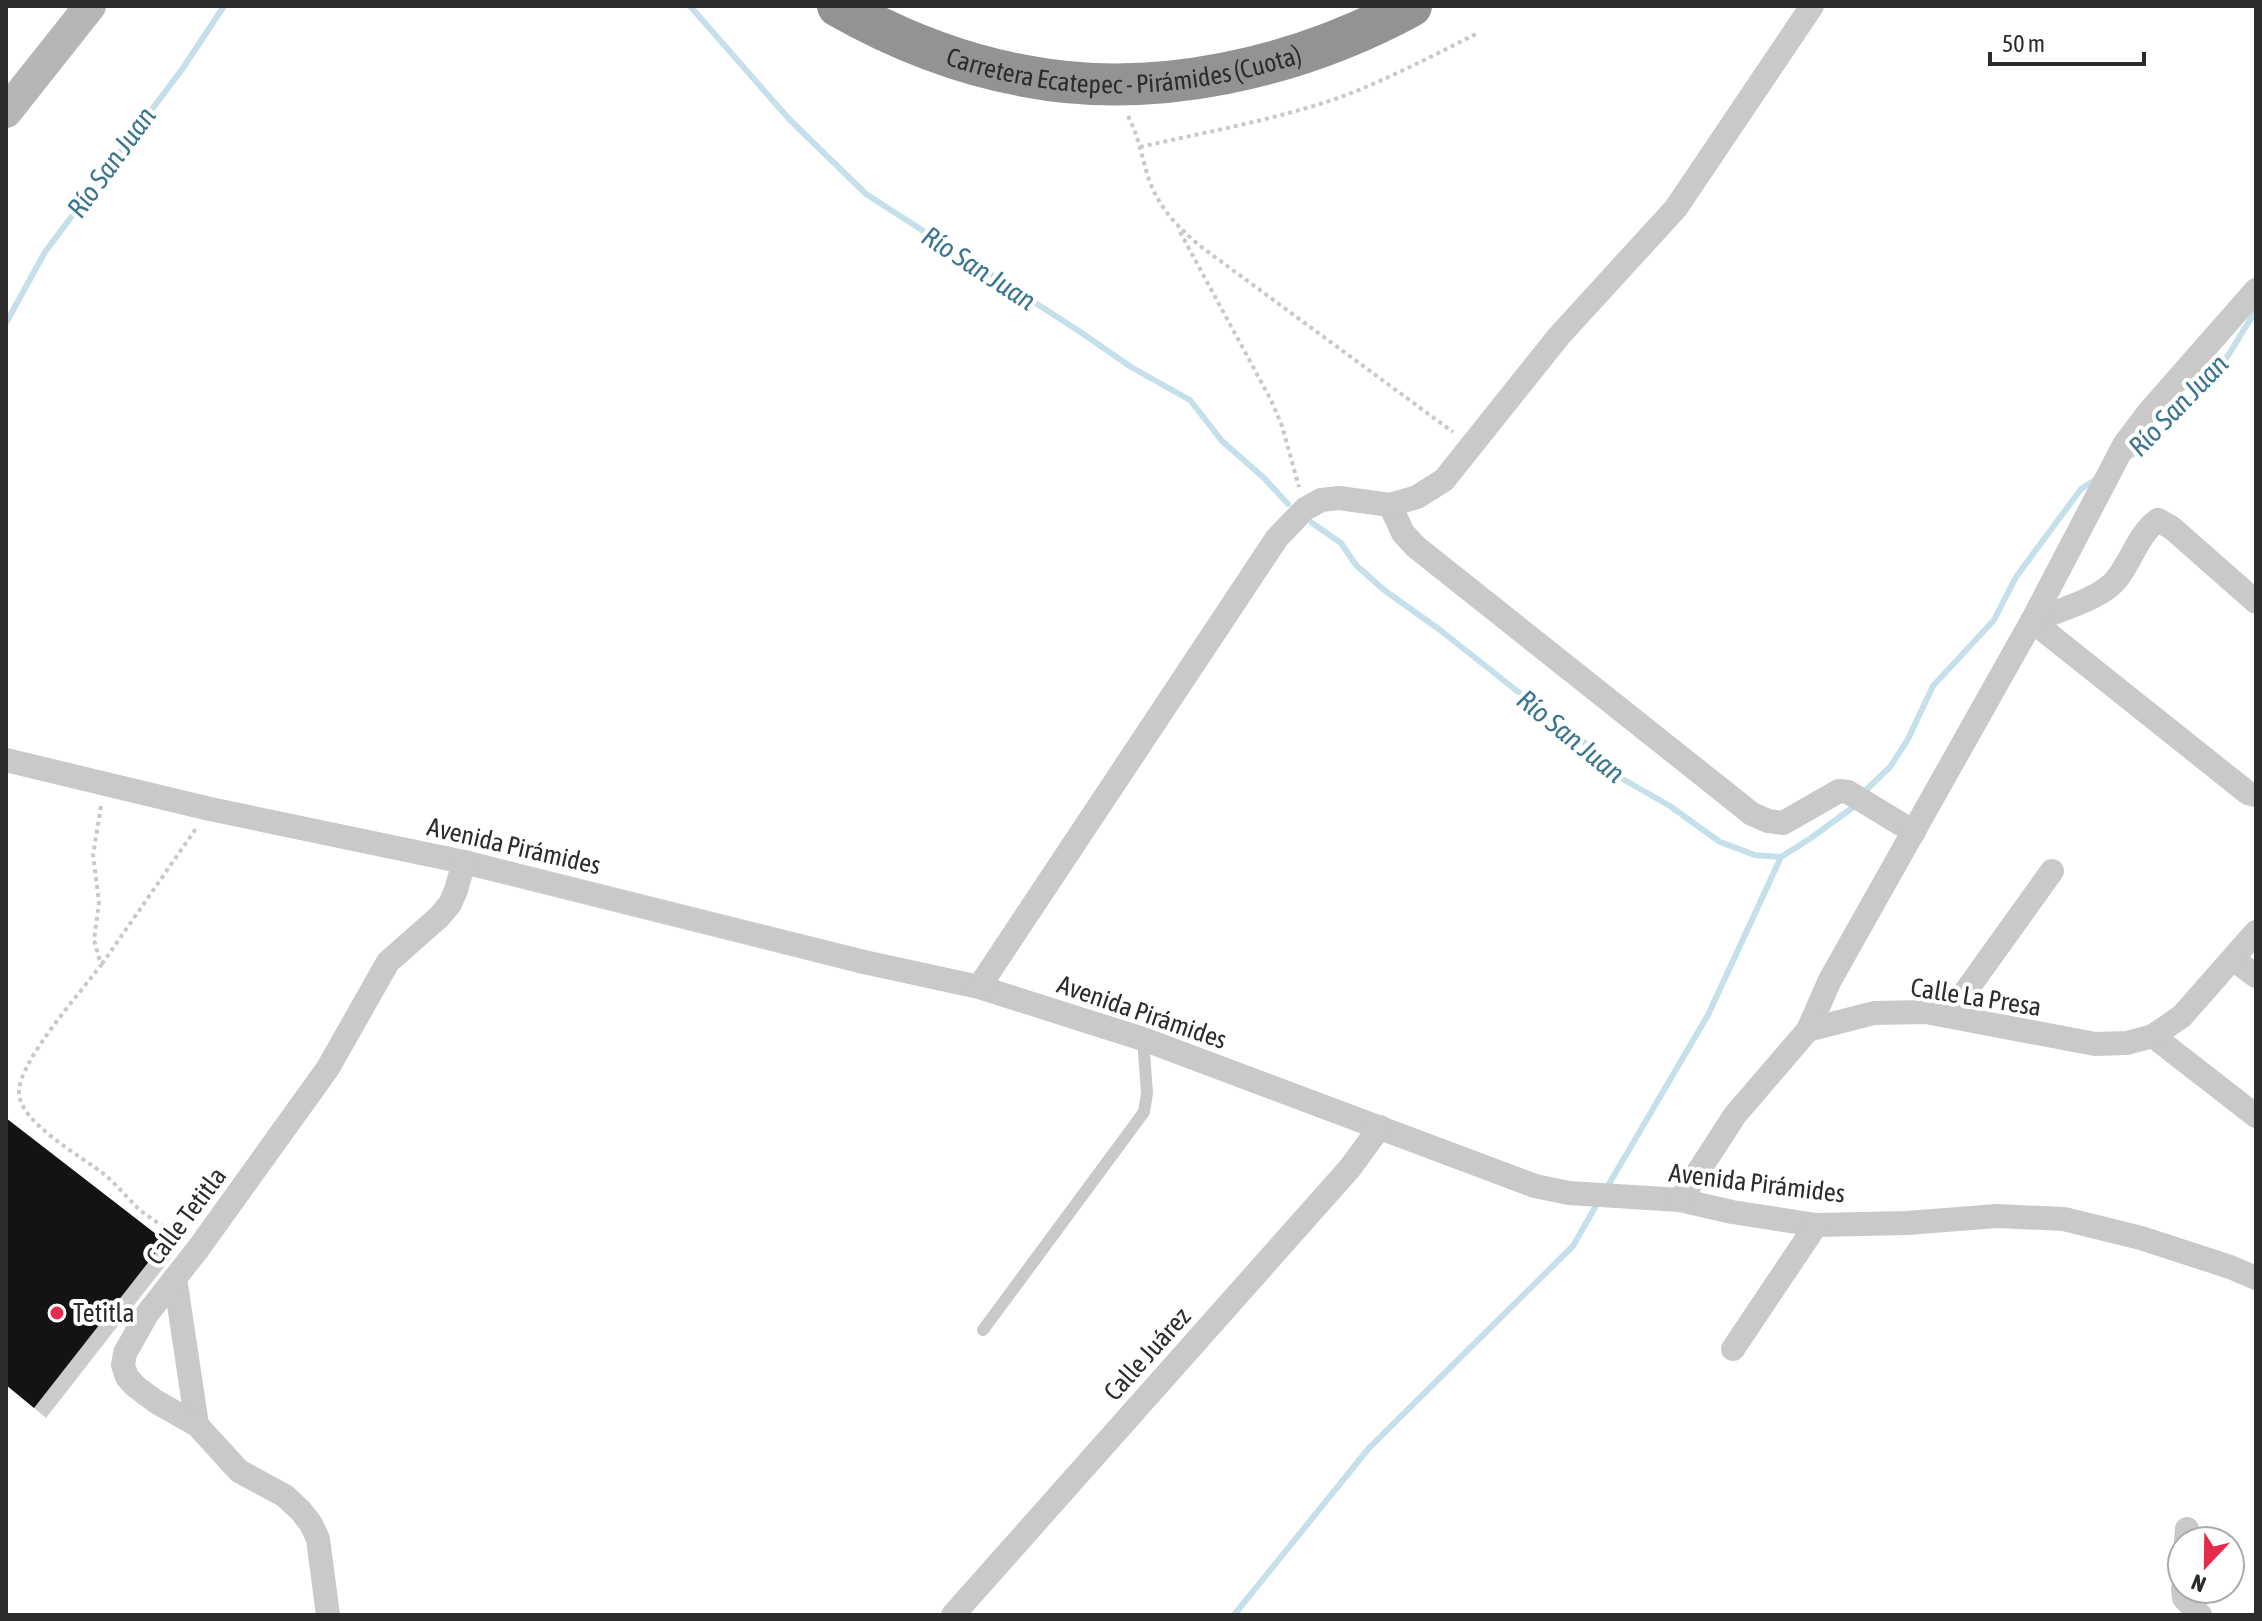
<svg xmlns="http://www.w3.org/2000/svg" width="2262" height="1621" font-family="'Asap Condensed',sans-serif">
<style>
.shadow{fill:#0003}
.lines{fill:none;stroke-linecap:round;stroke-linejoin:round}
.stream{stroke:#c5e0eb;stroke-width:6}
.building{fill:#131313}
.path{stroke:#c9c9c9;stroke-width:4;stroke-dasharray:4 4;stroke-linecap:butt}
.lane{stroke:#c9c9c9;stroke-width:12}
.street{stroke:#c9c9c9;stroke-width:24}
.secondary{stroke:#b6b6b6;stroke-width:32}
.highway{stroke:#939393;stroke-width:42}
.poi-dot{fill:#e62c4c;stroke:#fff;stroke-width:3}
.labels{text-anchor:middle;stroke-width:8;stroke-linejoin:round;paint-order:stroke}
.street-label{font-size:26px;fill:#2c2c2c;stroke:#fff}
.poi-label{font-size:26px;fill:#2c2c2c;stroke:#fff;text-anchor:start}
.water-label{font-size:28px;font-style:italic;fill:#3b768e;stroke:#fff}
</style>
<rect width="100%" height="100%" fill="#fff"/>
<path class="shadow" d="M6,1120L163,1243L174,1254L46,1418L6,1384Z"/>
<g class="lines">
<g class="stream">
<path d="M690,6L789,119L866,194L1079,331L1131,367L1190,400L1222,441L1264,478L1288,504"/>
<path d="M6,323L45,252L183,68L224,6"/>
<path d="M2127,458C2158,439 2208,384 2229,354C2238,340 2246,325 2256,311"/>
<path d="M1312,523L1341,543L1356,565L1384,590L1440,630L1545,713L1557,727L1584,742L1607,770L1670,806L1720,842L1755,855L1781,857L1811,838L1856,805"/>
<path d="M1863,793L1890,767L1908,739L1933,686L1994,620L2016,577L2081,489L2095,480"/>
<path d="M1606,1189L1708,1015L1781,857"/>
<path d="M1234,1615L1369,1448L1573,1246L1598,1202"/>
</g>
</g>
<path class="building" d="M6,1118L165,1241L34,1408L6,1385Z"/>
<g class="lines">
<g class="path">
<path d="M1128,116C1137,133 1141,152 1146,170C1155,203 1174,224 1200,246L1453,432"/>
<path d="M1140,147C1206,132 1274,120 1338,98C1387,80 1432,56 1478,33"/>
<path d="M1180,232L1271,400L1282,426L1299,487"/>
<path d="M101,806L93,855L99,902L94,940L101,965C81,992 19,1061 19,1092C19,1123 83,1157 105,1175C118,1186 128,1199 140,1210C152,1220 167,1228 181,1237"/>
<path d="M102,964L197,827"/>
</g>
<path class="lane" d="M983,1330L1144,1112L1147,1093L1143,1039"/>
<g class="street">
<path d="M1390,505L1403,533L1416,547L1752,814L1768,821L1783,823L1839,791L1848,792L1914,832"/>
<path d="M2032,621C2054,612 2093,601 2111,585C2129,569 2137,534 2158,520L2172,528L2256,602"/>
<path d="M2032,621L2248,793L2256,795"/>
<path d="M6,760L210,809L464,862L864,962L979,987L1143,1039L1535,1186L1569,1193L1680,1200L1732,1212L1816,1225L1907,1223L1997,1216L2064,1219L2141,1238L2230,1267L2256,1278"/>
<path d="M2233,959L2256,976"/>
<path d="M979,987L1277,538L1305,509L1321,500L1339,498L1390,505L1417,497L1444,480L1559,336L1676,208L1812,6"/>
<path d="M1948,1016L2052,871"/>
<path d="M1808,1030L1830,980L2032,621L2124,445L2148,413L2256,290"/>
<path d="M2153,1036L2256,1116"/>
<path d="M1680,1200L1735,1115L1808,1030L1874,1013L1926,1012L2095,1044L2127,1043L2153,1036L2182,1016L2256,932"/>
<path d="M175,1278L197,1425"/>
<path d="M1733,1349L1816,1225"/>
<path d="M2186,1541L2187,1529"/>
<path d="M2183,1589L2184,1598L2200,1615"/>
<path d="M328,1615L318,1539L311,1524L301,1511L285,1496L239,1471L197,1425L155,1401L135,1386L127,1377L123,1365L125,1353L147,1314L198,1249L328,1068L388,962L439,917L450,904L456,890L464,862"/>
<path d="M953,1615L1350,1168L1380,1127"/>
</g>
<path class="secondary" d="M6,112L90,6"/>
<path class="highway" id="s1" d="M838,6C896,39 959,64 1025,76C1154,101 1297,68 1411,6"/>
</g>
<circle class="poi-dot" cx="57" cy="1313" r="8"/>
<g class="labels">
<g class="street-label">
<text dy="9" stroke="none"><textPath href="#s1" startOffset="300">Carretera Ecatepec - Pirámides (Cuota)</textPath></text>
<text transform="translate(514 846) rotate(13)" y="9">Avenida Pirámides</text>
<text transform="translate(1976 997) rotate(9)" y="9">Calle La Presa</text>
<text transform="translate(1142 1012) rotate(19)" y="9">Avenida Pirámides</text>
<text transform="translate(1757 1183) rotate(7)" y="9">Avenida Pirámides</text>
<text transform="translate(186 1216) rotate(-53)" y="9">Calle Tetitla</text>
<text transform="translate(1147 1354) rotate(-48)" y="9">Calle Juárez</text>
</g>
<g class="poi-label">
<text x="73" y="1322">Tetitla</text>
</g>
<g class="water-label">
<text transform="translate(111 162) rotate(-54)" y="10">Río San Juan</text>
<text transform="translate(979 268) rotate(33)" y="10">Río San Juan</text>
<text transform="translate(2178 405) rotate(-46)" y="10">Río San Juan</text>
<text transform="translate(1571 736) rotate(39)" y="10">Río San Juan</text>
</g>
</g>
<rect width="2262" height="1621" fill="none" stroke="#2c2c2c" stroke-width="16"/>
<g transform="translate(2206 1565) rotate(202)"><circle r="38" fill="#ffffff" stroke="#ababab" stroke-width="2"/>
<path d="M0-6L14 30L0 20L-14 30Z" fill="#e62c4c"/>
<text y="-12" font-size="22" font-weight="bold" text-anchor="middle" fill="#2c2c2c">N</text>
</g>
<path d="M1990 52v12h154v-12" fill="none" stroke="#2c2c2c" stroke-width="4"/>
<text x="2002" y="52" font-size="24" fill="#2c2c2c" stroke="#ffffff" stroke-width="6" paint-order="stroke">50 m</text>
</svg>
